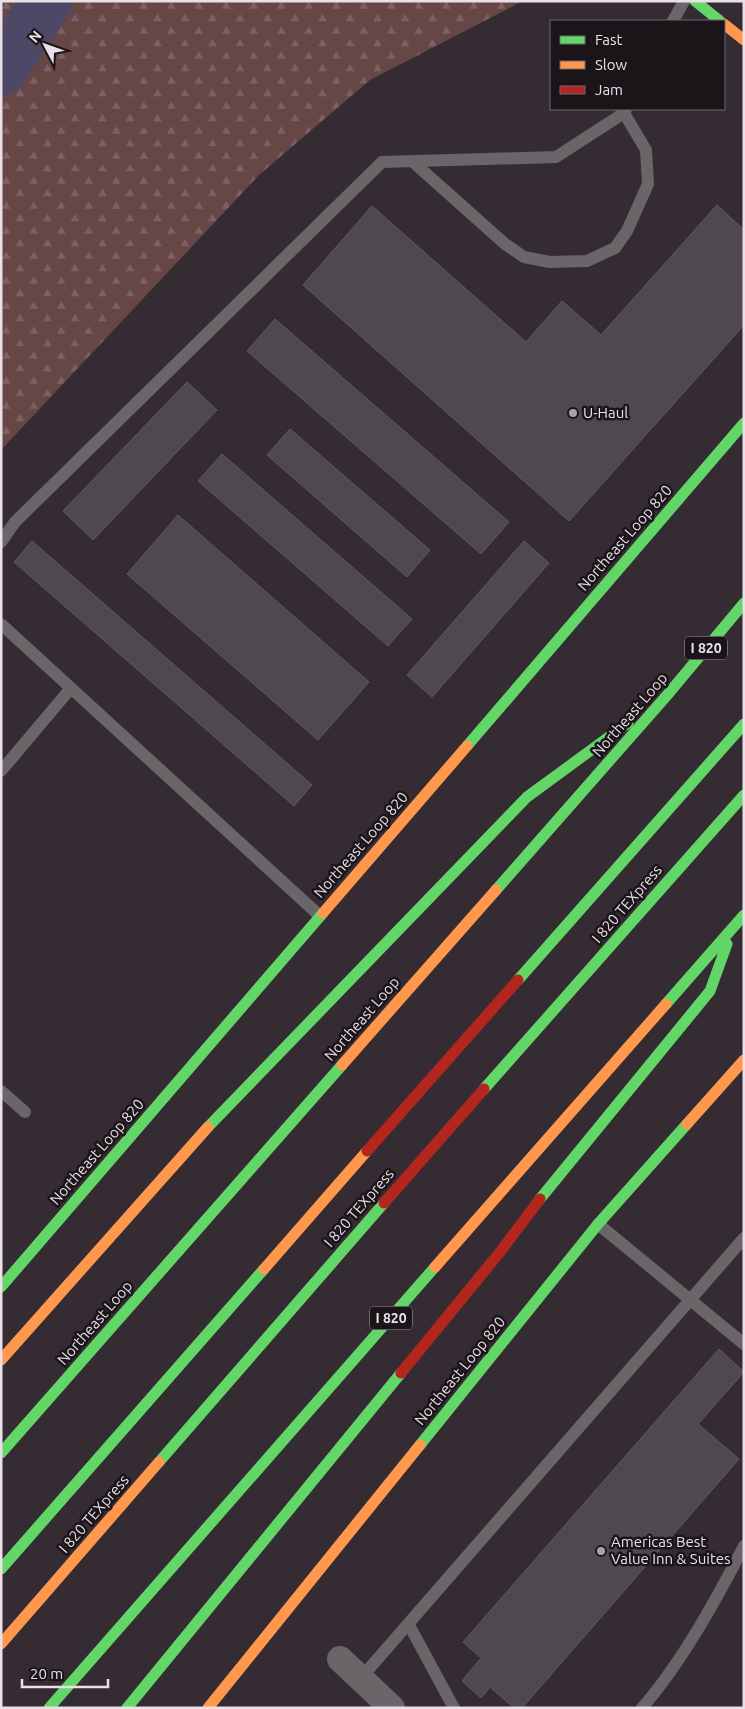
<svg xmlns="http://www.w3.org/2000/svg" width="745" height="1709" font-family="Ubuntu,sans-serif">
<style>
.forest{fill:url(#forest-firs)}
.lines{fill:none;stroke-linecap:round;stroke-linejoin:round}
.river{stroke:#4d4865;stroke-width:51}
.building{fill:#4f4850;stroke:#605a60}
.lane{stroke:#6a6568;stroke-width:12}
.street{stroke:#6a6568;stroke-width:26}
.fast{stroke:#63d668;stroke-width:11}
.slow{stroke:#ff974d;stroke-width:11}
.jam{stroke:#b3261e;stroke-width:11}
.poi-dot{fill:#aba1a8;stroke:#1b1419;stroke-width:2}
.labels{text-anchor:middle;stroke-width:5;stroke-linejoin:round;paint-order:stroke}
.shield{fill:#1b1419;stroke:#ada3aa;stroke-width:1}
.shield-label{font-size:14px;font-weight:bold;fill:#ebe0e8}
.poi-label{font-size:15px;fill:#ebe0e8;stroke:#1b1419;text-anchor:start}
.street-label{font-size:15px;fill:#ebe0e8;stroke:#1b1419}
</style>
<defs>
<pattern id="forest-firs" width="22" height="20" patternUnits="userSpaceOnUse" patternTransform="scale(1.25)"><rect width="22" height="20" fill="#674646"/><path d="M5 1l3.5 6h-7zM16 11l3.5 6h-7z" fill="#7d6061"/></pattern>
</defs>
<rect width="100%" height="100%" fill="#342c32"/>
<path class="forest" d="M1,1H523L370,80L259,175L1,450Z"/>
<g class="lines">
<path class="river" d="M1,71L47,1"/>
</g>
<g class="building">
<path d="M717,205L744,230V325L569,521L303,285L372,206L526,342L562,301L601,335Z"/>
<path d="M275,319L509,522L481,554L247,351Z"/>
<path d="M187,382L217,410L93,540L63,511Z"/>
<path d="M290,429L430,550L407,577L267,455Z"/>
<path d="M222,454L412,619L388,646L198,481Z"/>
<path d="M178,515L369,682L318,740L127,574Z"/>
<path d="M32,541L312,785L294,806L14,562Z"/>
<path d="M524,541L549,563L432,697L407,675Z"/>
<path d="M719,1349L744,1372L698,1424L739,1459L522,1708H514L490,1687L481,1698L462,1681L481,1658L463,1642Z"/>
</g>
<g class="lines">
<g class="lane">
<path d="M673,21L684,1"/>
<path d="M412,161L505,244L524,257L550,262L587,261L615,248L627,231L648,184L646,150L624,113"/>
<path d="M1,542L15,522L382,162L556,157L624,113L626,109"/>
<path d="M1,624L320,916"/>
<path d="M1,771L71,688"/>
<path d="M1,1091L25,1112"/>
<path d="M598,1224L744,1344"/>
<path d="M409,1625L454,1708"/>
<path d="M361,1678L744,1238"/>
<path d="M642,1708C682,1662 716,1600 744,1546"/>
</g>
<path class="street" d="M340,1659L392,1708"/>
<g class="fast">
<path d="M695,1L720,21"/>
<path d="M467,746L744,423"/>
<path d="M496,890L669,693L744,603"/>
<path d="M518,980L744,724"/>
<path d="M666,1004L744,915"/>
<path d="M484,1089L744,795"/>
<path d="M208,1127L527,797L628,723"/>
<path d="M540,1199L710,991L727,944"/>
<path d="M1,1287L323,913"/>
<path d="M420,1445L598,1224L687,1124"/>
<path d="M1,1453L342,1065"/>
<path d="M159,1462L384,1203"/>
<path d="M1,1569L264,1269"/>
<path d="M49,1708L435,1267"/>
<path d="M127,1708L401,1373"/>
</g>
<g class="slow">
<path d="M724,24L744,40"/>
<path d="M323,913L467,746"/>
<path d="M342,1065L496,890"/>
<path d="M687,1124L744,1060"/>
<path d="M435,1267L666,1004"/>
<path d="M264,1269L367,1151"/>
<path d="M1,1360L208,1127"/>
<path d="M1,1644L159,1462"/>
<path d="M208,1708L420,1445"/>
</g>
<g class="jam">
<path d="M367,1151L518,980"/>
<path d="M384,1203L484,1089"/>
<path d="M401,1373L500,1252L540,1199"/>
</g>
</g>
<g class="poi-dot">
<circle cx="573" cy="413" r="5"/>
<circle cx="601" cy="1551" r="5"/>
</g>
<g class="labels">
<g class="shield">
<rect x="685" y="636.5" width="42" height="23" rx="4"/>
<rect x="370" y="1306.5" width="42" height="23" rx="4"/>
</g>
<g class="shield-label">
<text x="706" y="653">I 820</text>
<text x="391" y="1323">I 820</text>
</g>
<g class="poi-label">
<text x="583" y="418">U-Haul</text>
<text x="611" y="1547">Americas Best<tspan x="611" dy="17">Value Inn &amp; Suites</tspan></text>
</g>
<g class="street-label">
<text transform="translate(625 538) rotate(-49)" y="5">Northeast Loop 820</text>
<text transform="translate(630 715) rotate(-49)" y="5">Northeast Loop</text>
<text transform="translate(361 845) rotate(-49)" y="5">Northeast Loop 820</text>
<text transform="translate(627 904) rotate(-49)" y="5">I 820 TEXpress</text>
<text transform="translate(362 1019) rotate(-49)" y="5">Northeast Loop</text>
<text transform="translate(97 1152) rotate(-49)" y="5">Northeast Loop 820</text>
<text transform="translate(359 1208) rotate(-49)" y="5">I 820 TEXpress</text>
<text transform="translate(95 1323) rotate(-49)" y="5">Northeast Loop</text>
<text transform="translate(460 1371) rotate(-51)" y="5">Northeast Loop 820</text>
<text transform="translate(94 1514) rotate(-49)" y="5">I 820 TEXpress</text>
</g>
</g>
<rect width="745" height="1709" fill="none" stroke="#ebe0e8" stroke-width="5"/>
<rect x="550" y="20" width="175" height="90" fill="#1b1419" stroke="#6e666c"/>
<rect x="560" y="36" width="25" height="8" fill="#63d668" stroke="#6e666c"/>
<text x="595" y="45" font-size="15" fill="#ebe0e8">Fast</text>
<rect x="560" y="61" width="25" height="8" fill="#ff974d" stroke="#6e666c"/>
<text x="595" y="70" font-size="15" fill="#ebe0e8">Slow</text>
<rect x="560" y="86" width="25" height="8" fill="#b3261e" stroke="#6e666c"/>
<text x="595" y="95" font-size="15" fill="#ebe0e8">Jam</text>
<g transform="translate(45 45) rotate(311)" stroke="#1b1419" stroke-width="4" paint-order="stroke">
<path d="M0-4L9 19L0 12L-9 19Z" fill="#ebe0e8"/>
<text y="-8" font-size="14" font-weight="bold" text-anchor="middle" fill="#ebe0e8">N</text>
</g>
<path d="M22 1679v8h86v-8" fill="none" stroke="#ebe0e8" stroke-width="2.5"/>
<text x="30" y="1679" font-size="15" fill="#ebe0e8" stroke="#1b1419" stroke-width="4" paint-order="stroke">20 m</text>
</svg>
